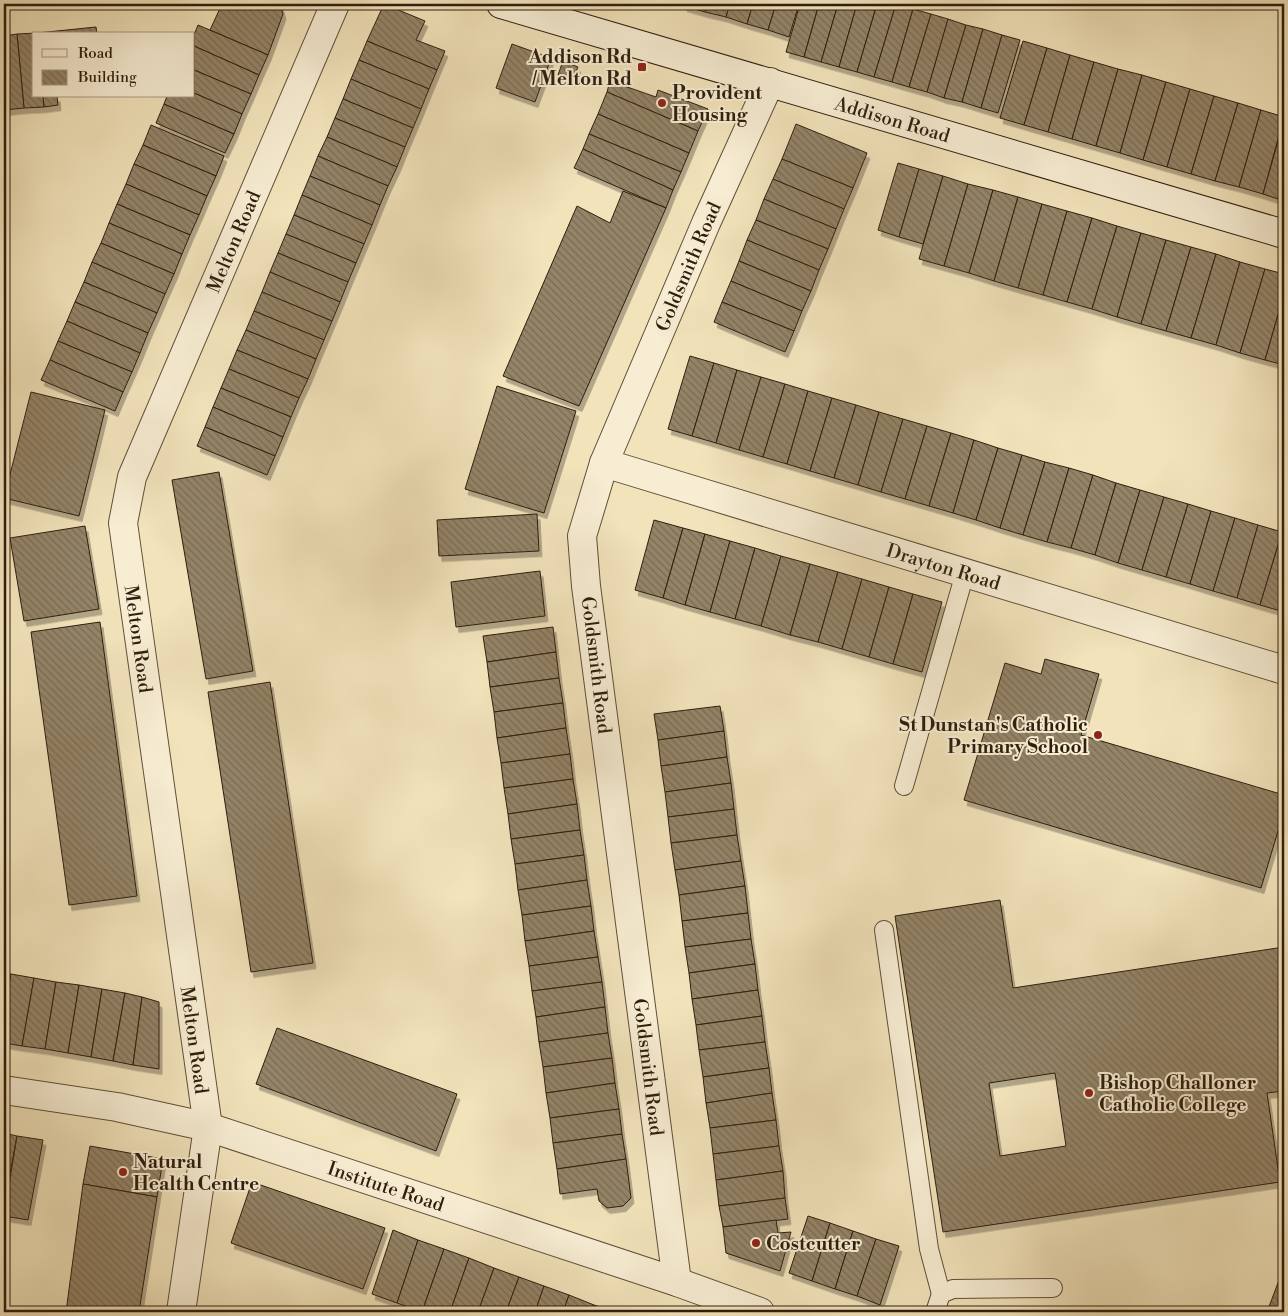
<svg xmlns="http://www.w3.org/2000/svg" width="1288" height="1316" font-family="'Libre Bodoni',serif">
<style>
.building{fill:url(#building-back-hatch);stroke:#2e1e0e;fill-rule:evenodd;filter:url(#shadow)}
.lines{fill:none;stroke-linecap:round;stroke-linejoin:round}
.lane-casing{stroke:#5f4f39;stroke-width:20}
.street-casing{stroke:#5f4f39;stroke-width:30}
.secondary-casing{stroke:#2e1e0e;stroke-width:30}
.lane{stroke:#f7edd3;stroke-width:18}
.street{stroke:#f7edd3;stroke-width:28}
.secondary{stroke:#f7edd3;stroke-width:28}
.poi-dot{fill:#8f2418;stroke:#f7edd3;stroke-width:2}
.labels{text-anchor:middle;stroke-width:4;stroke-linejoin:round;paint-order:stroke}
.poi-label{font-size:19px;font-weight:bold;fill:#2e1e0e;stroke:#f7edd3;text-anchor:start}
.street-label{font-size:19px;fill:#2e1e0e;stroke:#f7edd3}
</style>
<defs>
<pattern id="building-back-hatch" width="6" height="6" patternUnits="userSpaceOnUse" patternTransform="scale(1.25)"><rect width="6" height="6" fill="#948468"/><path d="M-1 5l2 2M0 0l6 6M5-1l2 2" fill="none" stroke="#796b54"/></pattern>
<filter id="shadow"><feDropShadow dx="3" dy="5.5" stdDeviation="0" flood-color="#0004"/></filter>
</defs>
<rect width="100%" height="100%" fill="#f2e3bb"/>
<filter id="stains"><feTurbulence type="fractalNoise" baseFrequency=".004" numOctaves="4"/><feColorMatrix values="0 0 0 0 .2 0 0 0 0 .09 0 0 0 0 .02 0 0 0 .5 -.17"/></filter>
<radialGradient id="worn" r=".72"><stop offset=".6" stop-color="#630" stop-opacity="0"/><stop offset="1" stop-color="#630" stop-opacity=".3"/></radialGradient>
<g class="building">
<path d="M222,4L239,9L244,4H280L283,14L268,55L210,30Z"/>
<path d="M384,4L425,21L416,40L445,51L437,70L367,41Z"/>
<path d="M684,4H708L705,12L684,6Z"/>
<path d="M708,4H730L726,17L705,12Z"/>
<path d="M730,4H753L747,24L726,17Z"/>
<path d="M753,4H776L768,30L747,24Z"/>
<path d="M776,4H799L789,37L768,30Z"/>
<path d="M800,4H819L804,57L786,52Z"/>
<path d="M819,4H838L821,62L804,57Z"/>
<path d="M838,4H857L839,67L821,62Z"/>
<path d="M857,4H877L857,72L839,67Z"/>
<path d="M877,4H896L874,77L857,72Z"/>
<path d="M896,4L913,9L892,82L874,77Z"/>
<path d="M913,9L931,14L909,87L892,82Z"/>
<path d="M931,14L948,19L927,92L909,87Z"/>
<path d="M948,19L966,25L944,98L927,92Z"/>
<path d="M198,25L268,55L259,75L194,46V35Z"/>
<path d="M966,25L983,29L962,102L944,98Z"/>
<path d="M96,27L97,34H37V33Z"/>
<path d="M983,29L1002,35L981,108L962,102Z"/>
<path d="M37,33L34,34V96H43L44,107L24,108L17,34Z"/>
<path d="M17,34L24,108L4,110V36Z"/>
<path d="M1002,35L1020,40L998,113L981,108Z"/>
<path d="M367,41L437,70L429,89L359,60Z"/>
<path d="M1023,41L1047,48L1024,125L1000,118Z"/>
<path d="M512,44L551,58L535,102L496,88Z"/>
<path d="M194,46L259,75L251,94L194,70Z"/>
<path d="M1047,48L1070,55L1048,132L1024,125Z"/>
<path d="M1070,55L1094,62L1072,139L1048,132Z"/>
<path d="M359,60L429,89L421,109L351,79Z"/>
<path d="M563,61L578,67L572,81L558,75Z"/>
<path d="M1094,62L1118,69L1096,146L1072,139Z"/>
<path d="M1118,69L1142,75L1120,153L1096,146Z"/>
<path d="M194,70L251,94L242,114L194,93Z"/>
<path d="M1142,75L1166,82L1143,160L1120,153Z"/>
<path d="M351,79L421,109L413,128L343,99Z"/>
<path d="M610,81L656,97L658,90L708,109L698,131L607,92Z"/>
<path d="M1166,82L1190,89L1167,167L1143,160Z"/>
<path d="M1190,89L1214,96L1191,174L1167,167Z"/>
<path d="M607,92L698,131L689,153L598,114Z"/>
<path d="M194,93L242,114L234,134L164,104L167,96H194Z"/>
<path d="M43,96H57L58,105L44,107Z"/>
<path d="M1214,96L1238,103L1215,181L1191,174Z"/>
<path d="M343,99L413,128L405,147L335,118Z"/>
<path d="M1238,103L1261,110L1239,187L1215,181Z"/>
<path d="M164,104L234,134L225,153L156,123Z"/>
<path d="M1261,110L1284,117L1263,194L1239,187Z"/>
<path d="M598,114L689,153L681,172L589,134Z"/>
<path d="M335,118L405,147L397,167L327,137Z"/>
<path d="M1284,120V201L1263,194Z"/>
<path d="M796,124L867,153L853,188L782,159Z"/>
<path d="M151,125L224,156L216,176L143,145Z"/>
<path d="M589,134L681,172L673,190L583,149Z"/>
<path d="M327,137L397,167L388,186L318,156Z"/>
<path d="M143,145L216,176L207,196L134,164Z"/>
<path d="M583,149L673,190L666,208L574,168Z"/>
<path d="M318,156L388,186L380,205L310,176Z"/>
<path d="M782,159L853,188L844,209L773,179Z"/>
<path d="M898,163L919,169L899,237L878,230Z"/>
<path d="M134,164L207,196L199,215L126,184Z"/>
<path d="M919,169L943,176L923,244L899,237Z"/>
<path d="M310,176L380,205L372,225L302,195Z"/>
<path d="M943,176L968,184L944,266L919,259Z"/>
<path d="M773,179L844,209L836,229L764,199Z"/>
<path d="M126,184L199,215L190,235L117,204Z"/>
<path d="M968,184L993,190L969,273L944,266Z"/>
<path d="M993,190L1018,197L994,281L969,273Z"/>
<path d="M623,191L666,208L579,406L503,376L577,206L610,223Z"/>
<path d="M302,195L372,225L364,244L294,215Z"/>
<path d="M1018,197L1042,204L1018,288L994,281Z"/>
<path d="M764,199L836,229L828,249L756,220Z"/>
<path d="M117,204L190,235L182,254L109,223Z"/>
<path d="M1042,204L1067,211L1043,295L1018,288Z"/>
<path d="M1067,211L1092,218L1067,302L1043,295Z"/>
<path d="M294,215L364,244L356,263L286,234Z"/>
<path d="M1092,218L1117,226L1092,309L1067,302Z"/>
<path d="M756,220L828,249L819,270L747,240Z"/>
<path d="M109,223L182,254L174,274L101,243Z"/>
<path d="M1117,226L1141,233L1117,317L1092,309Z"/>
<path d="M1141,233L1166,240L1141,324L1117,317Z"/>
<path d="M286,234L356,263L348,282L278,253Z"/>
<path d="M747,240L819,270L811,291L739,261Z"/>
<path d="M1166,240L1191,247L1166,331L1141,324Z"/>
<path d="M101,243L174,274L165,294L92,262Z"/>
<path d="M1191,247L1216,254L1191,338L1166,331Z"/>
<path d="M278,253L348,282L340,302L270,272Z"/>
<path d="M1216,254L1240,262L1216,345L1191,338Z"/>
<path d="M739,261L811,291L802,311L731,281Z"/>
<path d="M92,262L165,294L157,313L84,282Z"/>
<path d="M1240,262L1265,269L1240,353L1216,345Z"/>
<path d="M1265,269L1284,274V294L1265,360L1240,353Z"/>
<path d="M270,272L340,302L332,321L262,292Z"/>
<path d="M731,281L802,311L794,331L722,302Z"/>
<path d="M84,282L157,313L148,333L75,302Z"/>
<path d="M262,292L332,321L324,340L254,311Z"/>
<path d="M1284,294V365L1265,360Z"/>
<path d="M75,302L148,333L140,353L67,321Z"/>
<path d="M722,302L794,331L785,352L714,322Z"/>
<path d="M254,311L324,340L316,359L246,330Z"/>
<path d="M67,321L140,353L132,372L58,341Z"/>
<path d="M246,330L316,359L308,379L237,350Z"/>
<path d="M58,341L132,372L123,392L50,360Z"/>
<path d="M237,350L308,379L299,398L229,369Z"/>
<path d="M690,356L714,363L692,436L668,429Z"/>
<path d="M50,360L123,392L115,411L41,380Z"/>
<path d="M714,363L737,370L716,443L692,436Z"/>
<path d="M229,369L299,398L291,417L221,388Z"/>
<path d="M737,370L761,377L739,450L716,443Z"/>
<path d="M761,377L785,384L763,457L739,450Z"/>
<path d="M785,384L808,391L787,464L763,457Z"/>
<path d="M497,386L576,411L544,513L465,489Z"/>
<path d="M221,388L291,417L283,437L213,407Z"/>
<path d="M808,391L832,398L810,471L787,464Z"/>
<path d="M31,392L105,410L79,516L4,498Z"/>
<path d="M832,398L856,405L834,478L810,471Z"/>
<path d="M856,405L879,412L858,485L834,478Z"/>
<path d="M213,407L283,437L275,456L205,427Z"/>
<path d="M879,412L903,419L881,492L858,485Z"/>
<path d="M903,419L927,426L905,499L881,492Z"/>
<path d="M927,426L951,433L929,506L905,499Z"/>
<path d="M205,427L275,456L267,475L197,446Z"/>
<path d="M951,433L974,440L953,513L929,506Z"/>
<path d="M974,440L998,448L976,520L953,513Z"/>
<path d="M998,448L1022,455L1000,528L976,520Z"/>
<path d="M1022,455L1045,462L1023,535L1000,528Z"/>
<path d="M1045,462L1069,468L1047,542L1023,535Z"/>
<path d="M1069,468L1093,475L1071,548L1047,542Z"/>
<path d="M219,472L253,671L206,679L172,480Z"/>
<path d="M1093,475L1116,483L1095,555L1071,548Z"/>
<path d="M1116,483L1140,490L1118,563L1095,555Z"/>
<path d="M1140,490L1164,497L1142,570L1118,563Z"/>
<path d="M1164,497L1188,504L1166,577L1142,570Z"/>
<path d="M1188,504L1211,511L1190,584L1166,577Z"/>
<path d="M1211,511L1235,518L1213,591L1190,584Z"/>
<path d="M537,514L539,551L439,556L437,520Z"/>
<path d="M1235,518L1258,525L1237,598L1213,591Z"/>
<path d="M654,520L683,528L663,598L635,590Z"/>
<path d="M1258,525L1282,532L1260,605L1237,598Z"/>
<path d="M85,526L99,609L24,621L10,538Z"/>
<path d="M683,528L705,534L685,605L663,598Z"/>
<path d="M1282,532H1284V612L1260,605Z"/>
<path d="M705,534L730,541L710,612L685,605Z"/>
<path d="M730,541L755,548L735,619L710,612Z"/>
<path d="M755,548L781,556L761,626L735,619Z"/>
<path d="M781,556L810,564L790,635L761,626Z"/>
<path d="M810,564L838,572L818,642L790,635Z"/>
<path d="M540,571L545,616L456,627L451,582Z"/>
<path d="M838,572L862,579L842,649L818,642Z"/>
<path d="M862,579L889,587L869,657L842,649Z"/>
<path d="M889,587L913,594L893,664L869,657Z"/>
<path d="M913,594L942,602L922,672L893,664Z"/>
<path d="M100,622L137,896L69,905L31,632Z"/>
<path d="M553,627L556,652L487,662L483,636Z"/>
<path d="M556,652L559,678L490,687L487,662Z"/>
<path d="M1045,659L1099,674L1081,735L1284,795V811L1261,888L964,800L1005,663L1041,674Z"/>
<path d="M559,678L563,703L494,712L490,687Z"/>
<path d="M270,682L313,963L251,972L208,692Z"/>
<path d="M563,703L566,728L497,738L494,712Z"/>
<path d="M720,706L724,731L658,740L654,714Z"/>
<path d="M566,728L570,754L501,763L497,738Z"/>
<path d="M724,731L727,757L661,766L658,740Z"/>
<path d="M570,754L573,779L504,788L501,763Z"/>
<path d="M727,757L731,783L665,792L661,766Z"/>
<path d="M573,779L577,804L508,814L504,788Z"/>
<path d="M731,783L734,809L668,817L665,792Z"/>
<path d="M577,804L580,830L511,839L508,814Z"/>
<path d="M734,809L737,835L671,843L668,817Z"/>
<path d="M580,830L584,855L515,864L511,839Z"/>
<path d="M737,835L741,861L675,870L671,843Z"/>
<path d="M584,855L587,880L518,890L515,864Z"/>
<path d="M741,861L745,886L679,895L675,870Z"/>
<path d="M587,880L591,906L522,915L518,890Z"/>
<path d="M745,886L748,913L682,921L679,895Z"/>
<path d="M1000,900L1013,988L1284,947V1091L1267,1093L1280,1182L943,1232L895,916ZM1055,1073L1066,1146L1000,1156L989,1083Z"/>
<path d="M591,906L594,931L525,941L522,915Z"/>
<path d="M748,913L751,939L685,947L682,921Z"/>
<path d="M594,931L598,957L529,966L525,941Z"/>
<path d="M751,939L755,964L689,973L685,947Z"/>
<path d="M598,957L602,982L532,991L529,966Z"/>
<path d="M755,964L758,990L692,999L689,973Z"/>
<path d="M4,973L11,974L4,1014Z"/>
<path d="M11,974L34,978L22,1046L4,1043V1014Z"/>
<path d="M34,978L56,982L45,1049L22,1046Z"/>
<path d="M56,982L79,985L68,1053L45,1049Z"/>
<path d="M602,982L605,1007L536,1017L532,991Z"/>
<path d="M79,985L102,989L91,1057L68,1053Z"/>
<path d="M102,989L125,993L113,1061L91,1057Z"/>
<path d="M758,990L762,1016L696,1025L692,999Z"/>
<path d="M125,993L142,997L133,1065L113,1061Z"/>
<path d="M142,997L159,1002V1069L133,1065Z"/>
<path d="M605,1007L608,1033L539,1042L536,1017Z"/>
<path d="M762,1016L765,1042L699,1050L696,1025Z"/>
<path d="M277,1028L457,1094L436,1151L256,1084Z"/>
<path d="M608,1033L612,1058L543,1067L539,1042Z"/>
<path d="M765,1042L769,1068L703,1077L699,1050Z"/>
<path d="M612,1058L615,1083L546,1093L543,1067Z"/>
<path d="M769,1068L772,1093L706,1103L703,1077Z"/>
<path d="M615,1083L619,1109L550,1118L546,1093Z"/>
<path d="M772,1093L776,1120L710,1128L706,1103Z"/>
<path d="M619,1109L622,1134L553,1143L550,1118Z"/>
<path d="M776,1120L779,1146L713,1154L710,1128Z"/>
<path d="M4,1133L17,1136L4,1205Z"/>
<path d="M622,1134L626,1159L557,1169L553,1143Z"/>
<path d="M17,1136L43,1140L28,1220L4,1216Z"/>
<path d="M90,1146L163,1159L157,1197L83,1184Z"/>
<path d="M779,1146L783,1171L716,1180L713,1154Z"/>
<path d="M626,1159L631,1198L623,1206L607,1208L599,1201L597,1189L560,1194L557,1169Z"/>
<path d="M783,1171L785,1198L719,1206L716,1180Z"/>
<path d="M252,1182L385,1228L363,1289L231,1243Z"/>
<path d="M83,1184L157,1197L139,1312H66Z"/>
<path d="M785,1198L788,1219L723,1227L719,1206Z"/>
<path d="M808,1216L830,1223L812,1281L789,1273Z"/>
<path d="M776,1220L778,1233L791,1232L780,1271L726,1253L723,1227Z"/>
<path d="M830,1223L853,1231L835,1289L812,1281Z"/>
<path d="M393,1230L418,1240L397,1303L372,1294Z"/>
<path d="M853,1231L876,1239L857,1296L835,1289Z"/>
<path d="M876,1239L899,1246L880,1305L857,1296Z"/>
<path d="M418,1240L444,1249L422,1312L397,1303Z"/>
<path d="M444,1249L469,1258L450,1312H422Z"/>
<path d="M469,1258L494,1268L478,1312H450Z"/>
<path d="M1284,1267V1312H1267Z"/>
<path d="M494,1268L519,1277L506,1312H478Z"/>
<path d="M519,1277L544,1286L535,1312H506Z"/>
<path d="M544,1286L569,1295L563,1312H535Z"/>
<path d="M569,1295L594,1305L591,1312H563Z"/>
<path d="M594,1305L615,1312H591Z"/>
</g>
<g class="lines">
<g class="lane-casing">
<g id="lane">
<path d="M904,786L965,573"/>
<path d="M884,930L929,1249L941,1294"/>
<path d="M935,1312L941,1294L953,1289L1053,1288"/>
</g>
</g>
<g class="street-casing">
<g id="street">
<path id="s1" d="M604,463L1284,670"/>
<path id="s2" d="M4,1090L117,1107L208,1127L677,1282L760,1312"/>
<path id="s3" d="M677,1282L586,586L582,536L604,463L706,223L770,82"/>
<path id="s4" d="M181,1312L208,1127L123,523L132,477L335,4"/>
</g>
</g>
<g class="secondary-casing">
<g id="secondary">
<path id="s5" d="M501,4L1284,234"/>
</g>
</g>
<use href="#lane" class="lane"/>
<use href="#street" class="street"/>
<use href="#secondary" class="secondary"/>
</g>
<g class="poi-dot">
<rect x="637" y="62" width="10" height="10" rx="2.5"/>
<circle cx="662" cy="103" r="5"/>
<circle cx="1098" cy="735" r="5"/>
<circle cx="1089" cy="1093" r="5"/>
<circle cx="123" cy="1172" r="5"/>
<circle cx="756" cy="1243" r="5"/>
</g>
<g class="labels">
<g class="poi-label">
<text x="632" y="63" text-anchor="end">Addison Rd<tspan x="632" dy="22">/ Melton Rd</tspan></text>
<text x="672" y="99">Provident<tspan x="672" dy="22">Housing</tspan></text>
<text x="1088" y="731" text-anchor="end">St Dunstan's Catholic<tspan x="1088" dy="22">Primary School</tspan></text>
<text x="1099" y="1089">Bishop Challoner<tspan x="1099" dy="22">Catholic College</tspan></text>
<text x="133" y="1168">Natural<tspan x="133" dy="22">Health Centre</tspan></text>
<text x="766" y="1250">Costcutter</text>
</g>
<g class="street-label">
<text dy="7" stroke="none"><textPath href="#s5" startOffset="408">Addison Road</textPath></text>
<text dy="7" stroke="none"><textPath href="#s4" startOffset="1100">Melton Road</textPath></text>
<text dy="7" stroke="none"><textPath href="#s3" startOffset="1042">Goldsmith Road</textPath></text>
<text dy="7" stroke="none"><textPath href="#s1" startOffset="355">Drayton Road</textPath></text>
<text transform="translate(139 639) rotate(82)" y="7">Melton Road</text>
<text transform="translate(597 665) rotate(83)" y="7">Goldsmith Road</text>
<text transform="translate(195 1040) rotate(82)" y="7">Melton Road</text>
<text transform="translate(649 1067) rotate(83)" y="7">Goldsmith Road</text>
<text dy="7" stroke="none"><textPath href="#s2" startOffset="395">Institute Road</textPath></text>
</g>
</g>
<rect width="1288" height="1316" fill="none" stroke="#f2e3bb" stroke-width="20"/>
<rect x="5" y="5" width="1278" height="1306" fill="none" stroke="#2e1e0e" stroke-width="2.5"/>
<rect x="10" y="10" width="1268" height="1296" fill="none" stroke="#2e1e0e"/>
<rect x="32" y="32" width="162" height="65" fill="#f7edd3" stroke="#a79a84"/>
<rect x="42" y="49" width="25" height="8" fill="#f7edd3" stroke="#a79a84"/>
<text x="78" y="58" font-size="15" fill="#2e1e0e">Road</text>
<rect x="42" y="70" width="25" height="15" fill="url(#building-back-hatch)" stroke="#a79a84"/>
<text x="78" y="82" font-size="15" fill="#2e1e0e">Building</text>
<rect width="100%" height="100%" filter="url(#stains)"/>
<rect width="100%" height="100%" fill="url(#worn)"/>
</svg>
